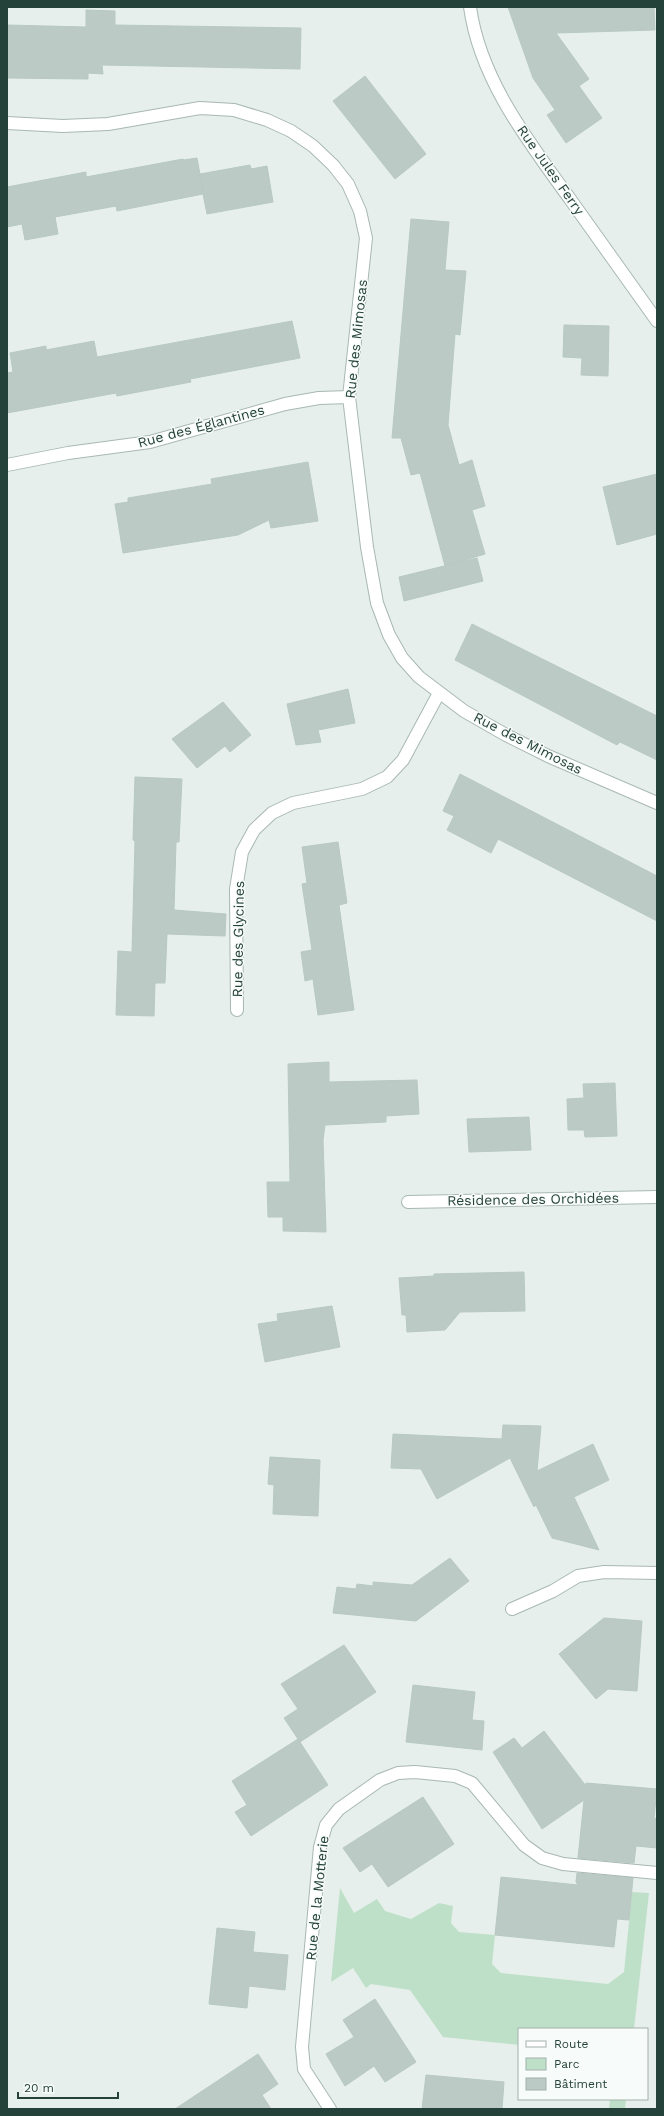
<svg xmlns="http://www.w3.org/2000/svg" width="664" height="2116" font-family="'Work Sans',sans-serif">
<style>
.green{fill:#bfe0c8}
.building{fill:#bbcac4;stroke:#b8c9c2}
.lines{fill:none;stroke-linecap:round;stroke-linejoin:round}
.street-casing{stroke:#a8b8b2;stroke-width:14}
.street{stroke:#fff;stroke-width:12}
.labels{text-anchor:middle;stroke-width:3;stroke-linejoin:round;paint-order:stroke}
.street-label{font-size:14px;fill:#24423a;stroke:#f7fbf9}
</style>
<rect width="100%" height="100%" fill="#e6efeb"/>
<g class="green">
<path d="M340,1888L354,1913L377,1899L385,1911L411,1919L439,1903L453,1906L451,1923L459,1932L495,1935L492,1964L501,1973L608,1984L624,1972L632,1892L649,1893L634,2029H519V2045L443,2037L410,1990L371,1984L366,1988L353,1968L331,1982Z"/>
<path d="M610,2099H626L625,2109H609Z"/>
</g>
<g class="building">
<path d="M508,7H654L655,30L556,33L589,79L579,86L602,118L566,143L547,115L555,110L533,78Z"/>
<path d="M86,10L115,11V25L301,28L300,69L102,65L103,74L88,73V79L7,78V25L86,27Z"/>
<path d="M365,76L426,154L395,179L333,101Z"/>
<path d="M197,158L203,191L200,174L250,165L251,169L267,166L273,202L207,214L203,194L117,211L116,206L55,217L58,234L25,240L22,224L7,227V187L86,172V177L183,159L184,160Z"/>
<path d="M411,219L449,222L445,270L466,271L460,335L455,334L448,425L459,465L472,460L485,506L472,510L485,554L445,566L420,473L411,475L401,438H392Z"/>
<path d="M292,321L300,358L190,379L191,382L117,396L116,393L7,413V373L13,372L10,353L46,346V350L94,341L97,357Z"/>
<path d="M564,325L609,326L608,376L581,375L582,358L563,357Z"/>
<path d="M308,462L318,521L271,528L269,520L238,535L123,553L115,504L128,502V498L212,484L211,479Z"/>
<path d="M657,474V534L617,545L603,487Z"/>
<path d="M477,558L483,581L404,601L399,577Z"/>
<path d="M472,624L657,716V760L620,742L617,745L455,660Z"/>
<path d="M348,689L355,723L318,730L321,742L296,745L287,704Z"/>
<path d="M223,702L251,735L230,752L225,746L197,768L172,739Z"/>
<path d="M460,774L657,876V921L498,839L491,853L447,830L454,816L443,811Z"/>
<path d="M135,777L182,779L179,842H176L174,910L226,914L225,936L167,934L165,983H155L154,1016L116,1015L118,951L132,952L135,841L133,840Z"/>
<path d="M338,842L347,903L339,905L354,1010L318,1015L313,979L305,981L301,952L312,950L302,884L307,883L302,847Z"/>
<path d="M329,1062V1082L417,1080L419,1114L386,1116V1122L325,1125L323,1140L326,1232L283,1231V1217H268L267,1182H290L288,1064Z"/>
<path d="M615,1083L617,1136L585,1137L584,1130H568L567,1099L584,1098L583,1084Z"/>
<path d="M529,1117L531,1150L469,1152L467,1119Z"/>
<path d="M524,1272L525,1311L460,1312L445,1330L407,1332L406,1315H402L399,1278L434,1276V1274Z"/>
<path d="M332,1306L340,1347L265,1362L258,1324L278,1321L277,1314Z"/>
<path d="M503,1425L541,1426L537,1471L593,1444L609,1480L574,1497L599,1550L552,1538L536,1505L534,1507L510,1458L437,1499L421,1469L391,1468L393,1434L502,1439Z"/>
<path d="M270,1457L320,1460L318,1516L273,1514L274,1485L268,1484Z"/>
<path d="M450,1558L469,1581L416,1621L333,1613L337,1587L356,1589L357,1584L373,1586V1582L412,1585Z"/>
<path d="M604,1618L642,1621L637,1691L608,1689L596,1699L559,1654Z"/>
<path d="M344,1645L376,1692L300,1742L284,1718L298,1709L281,1684Z"/>
<path d="M413,1685L475,1692L472,1720L484,1721L482,1750L406,1742Z"/>
<path d="M544,1731L586,1786V1783L657,1789L654,1818L657,1819V1848L636,1846L634,1863L578,1858L584,1800L542,1829L493,1752L514,1738L522,1748Z"/>
<path d="M298,1739L328,1785L251,1836L235,1812L247,1805L232,1781Z"/>
<path d="M423,1797L454,1844L388,1887L372,1864L360,1872L343,1848Z"/>
<path d="M577,1873L633,1878L629,1920L617,1919L614,1947L495,1935L501,1877L578,1885L576,1882Z"/>
<path d="M217,1928L255,1932L253,1952L288,1955L285,1990L249,1986L247,2008L209,2004Z"/>
<path d="M375,1999L416,2062L385,2082L374,2066L345,2086L326,2054L354,2037L343,2020Z"/>
<path d="M258,2054L278,2084L262,2095L271,2109H175Z"/>
<path d="M426,2075L504,2082L502,2109H422Z"/>
</g>
<g class="lines">
<g class="street-casing">
<g id="street">
<path d="M470,7C480,80 529,142 570,199C599,240 628,280 657,321"/>
<path d="M7,123L63,126L108,124L200,108L234,110L267,120L291,131L313,146L333,165L348,184L360,211L366,238L349,397L367,547L377,603L389,635L402,658L419,677L464,711L506,735L548,756L657,803"/>
<path d="M7,465L68,453L150,442L285,404L319,398L349,397"/>
<path d="M237,1010L236,889L242,852L254,830L272,813L293,803L362,789L387,777L403,760L439,693"/>
<path d="M408,1202L657,1197"/>
<path d="M512,1609L553,1591L578,1576L604,1572L657,1573"/>
<path d="M330,2109L304,2069L302,2047L320,1847L326,1825L339,1809L380,1780L398,1773L415,1772L455,1776L472,1783L524,1845L542,1858L563,1864L657,1873"/>
</g>
</g>
<use href="#street" class="street"/>
</g>
<g class="labels">
<g class="street-label">
<text transform="translate(551 170) rotate(55)" y="5">Rue Jules Ferry</text>
<text transform="translate(356 339) rotate(-84)" y="5">Rue des Mimosas</text>
<text transform="translate(201 426) rotate(-15)" y="5">Rue des Églantines</text>
<text transform="translate(528 743) rotate(27)" y="5">Rue des Mimosas</text>
<text transform="translate(238 939) rotate(-89)" y="5">Rue des Glycines</text>
<text transform="translate(533 1199) rotate(-1)" y="5">Résidence des Orchidées</text>
<text transform="translate(317 1898) rotate(-84)" y="5">Rue de la Motterie</text>
</g>
</g>
<rect width="664" height="2116" fill="none" stroke="#24423a" stroke-width="16"/>
<rect x="518" y="2028" width="130" height="72" fill="#f7fbf9" stroke="#a3b1ad"/>
<rect x="526" y="2041" width="20" height="6" fill="#ffffff" stroke="#a3b1ad"/>
<text x="554" y="2048" font-size="12" fill="#24423a">Route</text>
<rect x="526" y="2058" width="20" height="12" fill="#bfe0c8" stroke="#a3b1ad"/>
<text x="554" y="2068" font-size="12" fill="#24423a">Parc</text>
<rect x="526" y="2078" width="20" height="12" fill="#bbcac4" stroke="#a3b1ad"/>
<text x="554" y="2088" font-size="12" fill="#24423a">Bâtiment</text>
<path d="M18 2092v6h100v-6" fill="none" stroke="#24423a" stroke-width="2"/>
<text x="24" y="2092" font-size="12" fill="#24423a" stroke="#f7fbf9" stroke-width="3" paint-order="stroke">20 m</text>
</svg>
